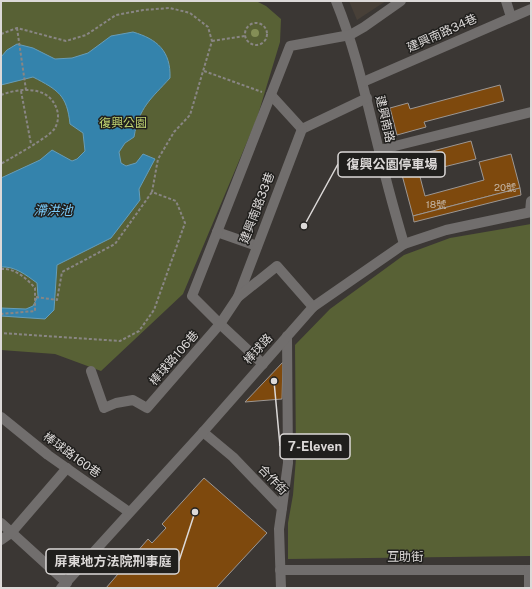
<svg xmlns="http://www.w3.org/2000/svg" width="532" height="589" font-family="'Public Sans','Noto Sans TC',sans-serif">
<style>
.built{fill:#484038}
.green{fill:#586135}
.water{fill:#3483ac;stroke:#669db9}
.building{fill:#7e490d;stroke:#9c9794}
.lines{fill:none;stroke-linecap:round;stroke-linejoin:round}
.path{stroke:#898684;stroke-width:2;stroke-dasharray:3 2;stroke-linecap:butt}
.minor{stroke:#716e6d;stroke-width:10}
.tree{fill:#848e56}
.labels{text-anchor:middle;stroke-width:3;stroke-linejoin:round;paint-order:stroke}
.number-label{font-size:10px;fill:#c4b5a5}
.street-label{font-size:12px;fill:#dcd9d8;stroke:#201f1d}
.park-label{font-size:12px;fill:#c0d571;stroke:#201f1d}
.water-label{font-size:13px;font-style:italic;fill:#79caf8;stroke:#201f1d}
.leader{fill:none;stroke:#dcd9d8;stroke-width:1.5}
.callout-dot{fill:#dcd9d8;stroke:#201f1d;stroke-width:1.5}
.callout{fill:#201f1d;stroke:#dcd9d8;stroke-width:1.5}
.callout-label{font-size:13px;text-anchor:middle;font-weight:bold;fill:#dcd9d8}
</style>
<rect width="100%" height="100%" fill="#3b3734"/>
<path class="built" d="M349,1H386L357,20Z"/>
<g class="green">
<path d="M1,1H256L266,6L281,19L280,42L257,118L183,294L101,371L55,354L1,350Z"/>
<path d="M531,224V556L288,559V523L293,495L296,458L295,345L330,309L404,255L450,238Z"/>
</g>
<path class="water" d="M133,32C157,39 171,51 170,78C151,99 139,107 134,137L125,143L119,152L121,163L126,166L136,163L143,154L155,159L139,189L140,200L111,238L57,265L54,310L45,319L1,316V308L26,309L33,306L38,296L37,283C26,275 15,266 1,267V178L40,160L52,150L72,161L77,159L85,151L83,133L70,124C67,95 58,90 33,77L1,85V57L7,50L17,44L33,48L55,59L72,58L88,53L111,36Z"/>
<g class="building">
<path d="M500,85L504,101L424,122L426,127L397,135L390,108L408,103L410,109Z"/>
<path d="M471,141L476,159L419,173L425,196L484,180L479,162L511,154L520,188L413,216L398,160Z"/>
<path d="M520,188L521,195L414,222L413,216Z"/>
<path d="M283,362L282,399L245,402Z"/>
<path d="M204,478L267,533L216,588H106L148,539L152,543L166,528L162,524Z"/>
</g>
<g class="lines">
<g class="path">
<circle cx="256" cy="34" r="11"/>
<path d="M17,28L26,90"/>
<path d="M1,34L17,28L66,41L86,35L116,15L143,10L170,8L190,13L208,27L212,41L190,115L174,132L158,159L152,192L176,201L185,223L154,310L139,331L120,341L1,333"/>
<path d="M212,41L245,36"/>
<path d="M204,71L262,92"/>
<path d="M21,91L31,144"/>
<path d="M1,95C19,88 46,86 55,105C59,112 59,121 55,128C50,137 12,157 1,164"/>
<path d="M1,269C15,268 26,278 35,288V311L1,314"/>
<path d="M36,297L57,300L62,272L115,244L152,192"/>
</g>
<g class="minor">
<path d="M336,1C356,50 366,99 379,150C386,182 395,213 404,244"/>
<path d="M506,1L511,17"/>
<path d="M363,82L531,9"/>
<path d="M271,95L302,129L367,98"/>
<path d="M379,150L531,112"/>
<path d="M530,212L531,201"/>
<path d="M217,232L257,246"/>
<path d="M238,297L302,129"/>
<path d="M263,364L220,324L192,296L290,46L350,35L364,27L401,1"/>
<path d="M91,371L104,408L116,403L133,400L147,408L220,324L238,297L277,266L313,307"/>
<path d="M1,417L48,455L129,512"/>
<path d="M203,432L233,457L282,508L279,529L281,588"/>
<path d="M282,508L288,463L287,336"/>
<path d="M1,523L67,583"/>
<path d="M1,540L11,533L67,468"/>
<path d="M280,570H531"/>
<path d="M61,588L203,432L313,307L404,244L446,230L531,212"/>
<path d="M529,588V570"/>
</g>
</g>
<circle class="tree" cx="255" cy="33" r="4"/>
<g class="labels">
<g class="number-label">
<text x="505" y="191">20號</text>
<text x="436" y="208">18號</text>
</g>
<g class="street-label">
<text transform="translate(442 33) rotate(-24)" y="4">建興南路34巷</text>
<text transform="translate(385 119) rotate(77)" y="4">建興南路</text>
<text transform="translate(257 208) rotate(-69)" y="4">建興南路33巷</text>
<text transform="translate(258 349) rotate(-48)" y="4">棒球路</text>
<text transform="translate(174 358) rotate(-49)" y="4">棒球路106巷</text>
<text transform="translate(72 455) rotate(36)" y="4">棒球路160巷</text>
<text transform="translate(273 480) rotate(46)" y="4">合作街</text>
<text x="405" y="561">互助街</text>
</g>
<g class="park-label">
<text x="123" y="127">復興公園</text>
</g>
<g class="water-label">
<text x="53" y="215">滯洪池</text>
</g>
</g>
<path class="leader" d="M304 226L338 164M274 381L280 446M195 512L179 561"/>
<g class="callout-dot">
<circle cx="304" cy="226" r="4"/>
<circle cx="274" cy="381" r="4"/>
<circle cx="195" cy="512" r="4"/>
</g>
<g class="callout">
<rect x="338" y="152" width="107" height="25" rx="4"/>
<rect x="280" y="434" width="70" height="25" rx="4"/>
<rect x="46" y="549" width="133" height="25" rx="4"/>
</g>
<g class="callout-label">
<text x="392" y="169">復興公園停車場</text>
<text x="315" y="451">7-Eleven</text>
<text x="113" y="566">屏東地方法院刑事庭</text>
</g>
<rect width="532" height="589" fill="none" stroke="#dcd9d8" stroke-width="4"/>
</svg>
